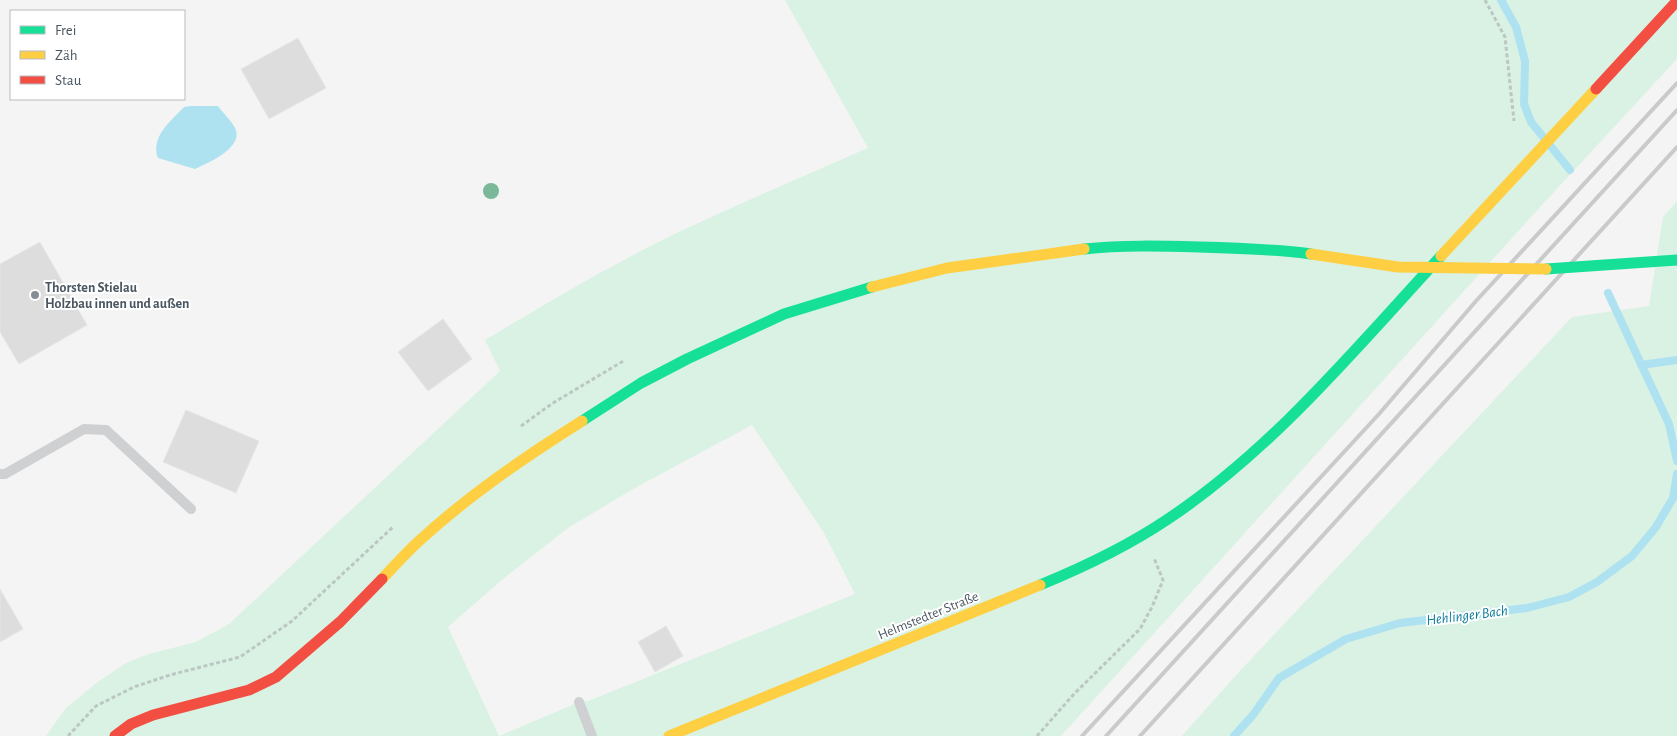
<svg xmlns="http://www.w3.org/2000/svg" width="1677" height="736" font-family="'Alegreya Sans',sans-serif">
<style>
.green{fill:#d9f2e3;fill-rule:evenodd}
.water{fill:#aee2f0}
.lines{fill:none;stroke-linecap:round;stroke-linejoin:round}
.stream{stroke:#aee2f0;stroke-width:8}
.building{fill:#ddddde;stroke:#e5e6e7}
.path{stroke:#bcc7c4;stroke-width:3;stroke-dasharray:4 2.5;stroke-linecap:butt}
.lane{stroke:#ced0d2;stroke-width:10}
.fast{stroke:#16e098;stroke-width:11}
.slow{stroke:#ffcf43;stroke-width:11}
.jam{stroke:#f24e42;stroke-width:11}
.rail{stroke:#c9cacc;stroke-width:4}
.fast-bridge{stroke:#16e098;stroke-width:11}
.slow-bridge{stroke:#ffcf43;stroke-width:11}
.tree{fill:#7ab899}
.poi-dot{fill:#868d94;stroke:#fff;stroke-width:2}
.labels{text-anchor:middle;stroke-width:4;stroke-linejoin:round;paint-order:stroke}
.poi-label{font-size:14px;font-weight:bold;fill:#4a5661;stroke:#fff;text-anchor:start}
.street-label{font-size:14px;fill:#4a5661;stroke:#fff}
.water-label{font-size:15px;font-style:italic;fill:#0c7c9b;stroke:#fff}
</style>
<rect width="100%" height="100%" fill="#f4f4f4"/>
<g class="green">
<path d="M785,0H1677V59L1541,206L1061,736H46L66,708L95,684L126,663L149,654L196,642L229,624L500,371L485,340C549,302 614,263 681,231C743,202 806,175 868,148ZM752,425L824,533L855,594L588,701L579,702L499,736L448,627L503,579L568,528L633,489Z"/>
<path d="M1677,201V736H1182L1238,673L1572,317L1649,306L1663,217Z"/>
</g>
<path class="water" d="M191,106H218C223,113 231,120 235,128C245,147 208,163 195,169L158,158C150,137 171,121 184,107Z"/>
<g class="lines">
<g class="stream">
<path d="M1501,0L1516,27L1525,61L1524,104L1531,122L1570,170"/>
<path d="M1608,293L1669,424L1677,461"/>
<path d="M1641,365L1677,360"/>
<path d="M1234,736L1253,715L1279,678L1346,639L1400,623L1527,608L1569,597L1597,582L1632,556L1656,527L1673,498L1677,474"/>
</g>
</g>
<g class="building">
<path d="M298,38L326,88L269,119L241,69Z"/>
<path d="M40,242L87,325L19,364L0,332V264Z"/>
<path d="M443,319L472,359L428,391L398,352Z"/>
<path d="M186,410L259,441L236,493L163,462Z"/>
<path d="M0,589L23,629L0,642Z"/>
<path d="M666,626L683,656L655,672L638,642Z"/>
</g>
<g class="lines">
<g class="path">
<path d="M1485,0L1505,37L1514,121"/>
<path d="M521,426L553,403L625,360"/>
<path d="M68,736L96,706L134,687L170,675L240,657L292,621L394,526"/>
<path d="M1037,736L1074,694L1140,629L1152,607L1163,580L1154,558"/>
</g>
<g class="lane">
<path d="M0,474H5L84,429L106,430L191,509"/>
<path d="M579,702L592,736"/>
</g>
<g class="fast">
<path d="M1084,249C1122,245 1161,246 1199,247C1237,248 1274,249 1311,254"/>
<path d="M582,421L641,383L687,359L784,314L872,287"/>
<path d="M1040,585C1084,567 1128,546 1168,519C1272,450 1356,348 1441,256"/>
</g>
<g class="slow">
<path d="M1441,256L1596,89"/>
<path d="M872,287L947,268L1084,249"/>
<path d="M382,579C394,566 406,553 419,541C469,495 525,457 582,421"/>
<path d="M669,736L1040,585"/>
</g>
<g class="jam">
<path d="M1596,89L1677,1"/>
<path d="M115,736L131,724L153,715L249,690L276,677L340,622L382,579"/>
</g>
<g class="rail">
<path d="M1082,736L1379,414L1476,301L1677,83"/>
<path d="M1106,736L1677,110"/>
<path d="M1140,736L1677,147"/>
</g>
<path class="fast-bridge" d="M1546,269L1677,260"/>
<path class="slow-bridge" d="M1311,254L1398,267L1546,269"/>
</g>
<circle class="tree" cx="491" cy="191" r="8"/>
<circle class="poi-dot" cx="35" cy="295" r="5"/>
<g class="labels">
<g class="poi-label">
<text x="45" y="292">Thorsten Stielau<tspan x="45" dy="16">Holzbau innen und außen</tspan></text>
</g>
<g class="street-label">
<text transform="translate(928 615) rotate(-22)" y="5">Helmstedter Straße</text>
</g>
<g class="water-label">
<text transform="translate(1467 615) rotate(-7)" y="5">Hehlinger Bach</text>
</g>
</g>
<rect x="10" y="10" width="175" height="90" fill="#ffffff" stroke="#b7bbc0"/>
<rect x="20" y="26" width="25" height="8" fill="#16e098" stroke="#b7bbc0"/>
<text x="55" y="35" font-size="15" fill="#4a5661">Frei</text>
<rect x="20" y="51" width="25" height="8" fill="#ffcf43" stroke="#b7bbc0"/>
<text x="55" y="60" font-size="15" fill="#4a5661">Zäh</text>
<rect x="20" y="76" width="25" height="8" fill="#f24e42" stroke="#b7bbc0"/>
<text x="55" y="85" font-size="15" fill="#4a5661">Stau</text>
</svg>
